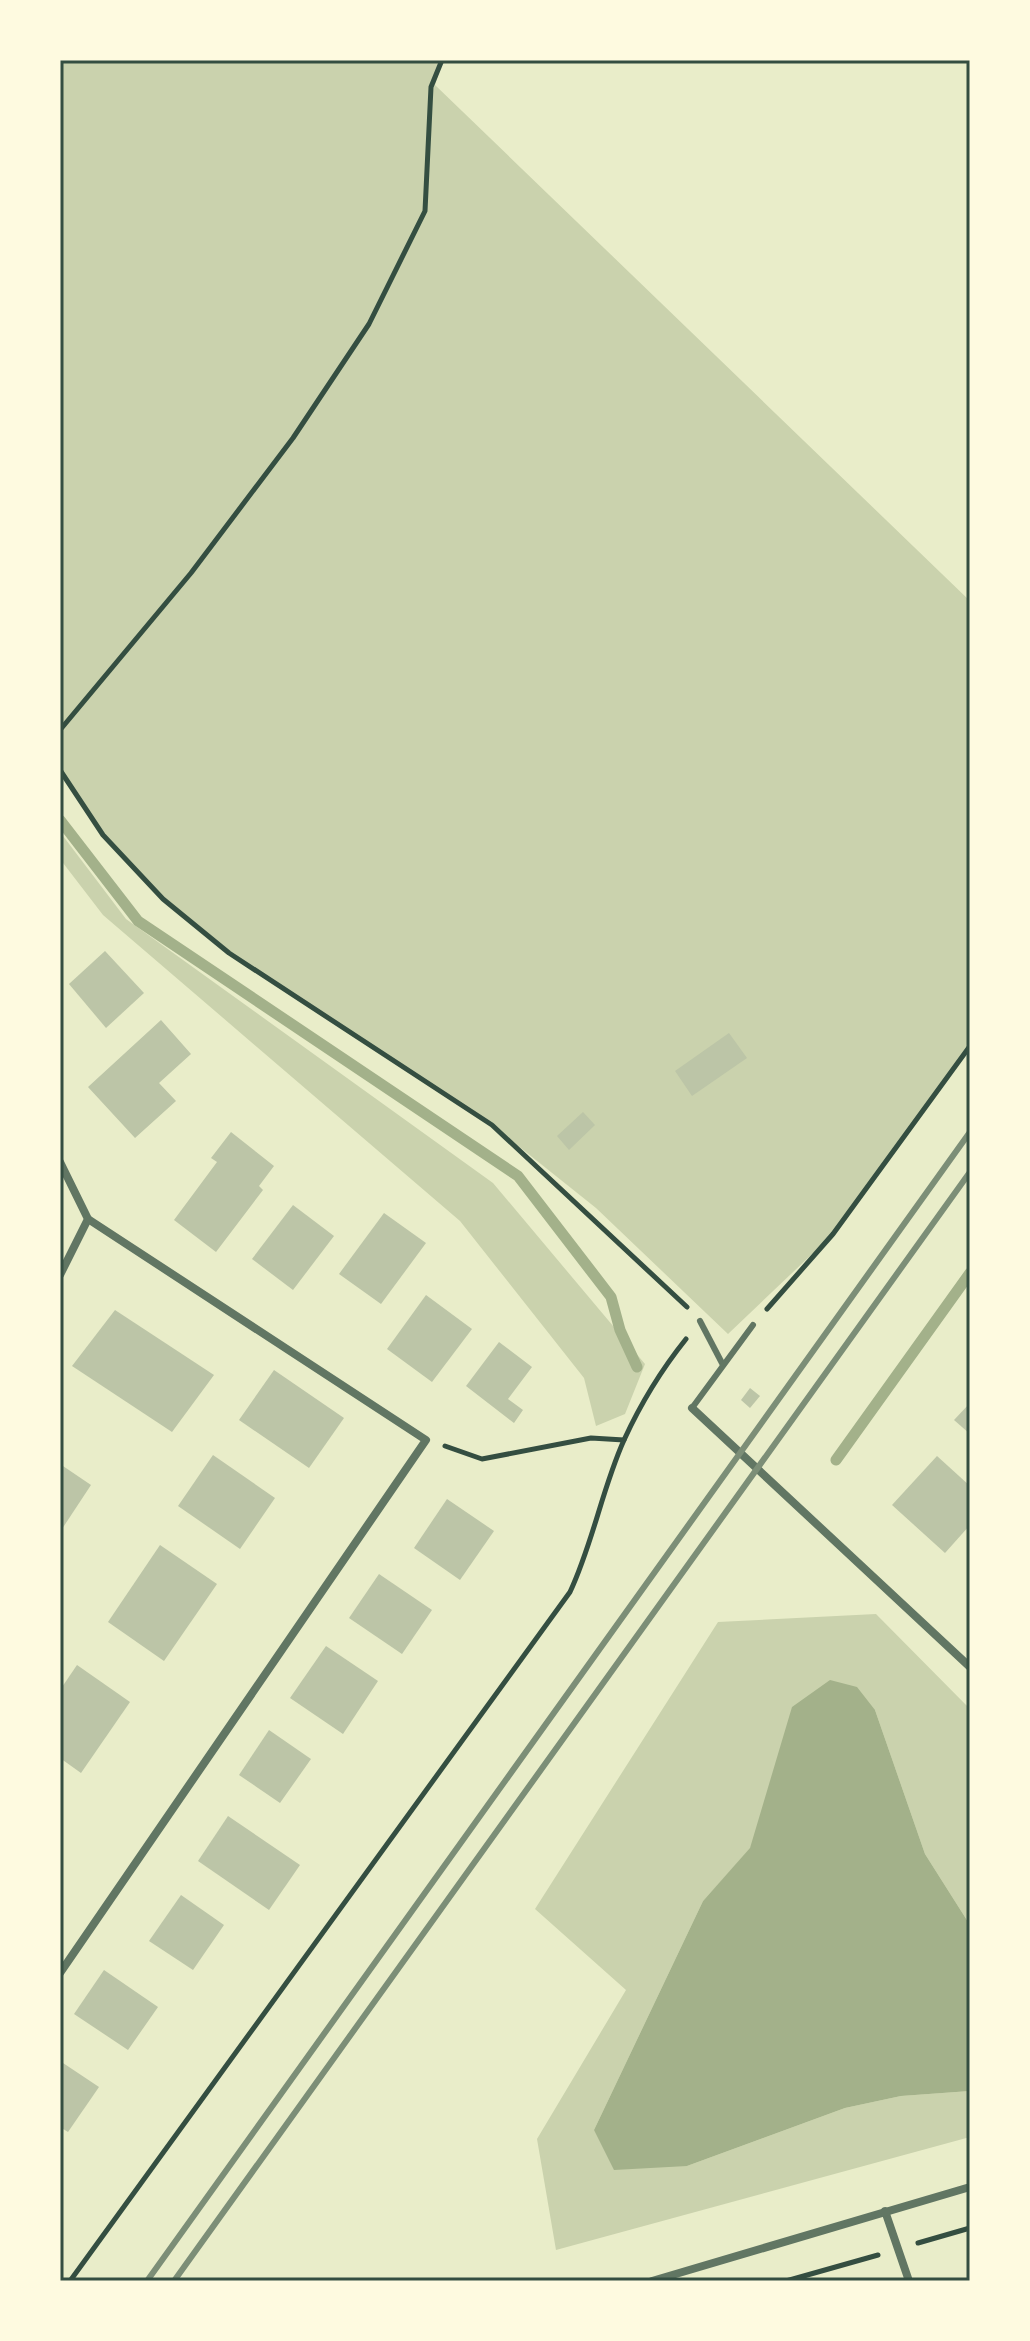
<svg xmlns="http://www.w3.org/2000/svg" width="1030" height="2341" font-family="'Sofia Sans Condensed',sans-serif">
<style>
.green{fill:#cad2ad}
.water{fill:#a3b18a}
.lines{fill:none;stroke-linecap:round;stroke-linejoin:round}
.stream{stroke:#a3b18a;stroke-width:11}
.building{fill:#bcc5a7}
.path{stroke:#344e41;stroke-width:5}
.service{stroke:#617663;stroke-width:6}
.minor{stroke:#617663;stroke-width:8}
.rail{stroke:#7c8e77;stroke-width:6}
.neatline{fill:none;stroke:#344e41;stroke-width:3}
</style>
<rect width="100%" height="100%" fill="#e9edc9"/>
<g class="green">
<path d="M60,60H443L435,85L970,601V1046L833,1234L728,1334L596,1208L492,1125L230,953L163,900L103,835L60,770Z"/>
<path d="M60,832L126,919L493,1183L645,1364L625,1414L596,1426L584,1378L460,1221L103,915L60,859Z"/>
<path d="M876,1614L970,1709V1925L925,1854L875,1710L762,1818L750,1849L703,1901L594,2130L687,2166L845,2108L901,2096L970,2091V2137L556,2250L537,2139L626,1990L535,1909L718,1622Z"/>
</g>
<path class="water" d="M830,1680L857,1687L875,1710L925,1854L970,1925V2091L901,2096L845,2108L687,2166L614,2170L594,2130L703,1901L750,1848L792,1707Z"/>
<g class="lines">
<g class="stream">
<path d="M60,820L138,921L518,1176L611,1297L620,1330L637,1367"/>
<path d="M836,1460L970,1273"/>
</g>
</g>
<g class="building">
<path d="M105,951L144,993L106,1028L69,984Z"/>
<path d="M161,1020L191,1054L159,1083L176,1101L135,1138L88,1087Z"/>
<path d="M729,1033L747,1058L692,1096L675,1071Z"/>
<path d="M583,1112L595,1125L569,1150L557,1136Z"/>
<path d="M231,1132L274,1166L259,1186L263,1190L216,1252L174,1220L217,1162L211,1158Z"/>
<path d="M293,1205L334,1236L293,1290L252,1259Z"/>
<path d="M384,1213L426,1243L381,1304L339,1274Z"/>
<path d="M426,1295L472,1329L432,1382L387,1349Z"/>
<path d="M115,1310L214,1375L172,1432L72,1366Z"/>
<path d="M499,1342L532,1367L508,1399L523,1410L514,1423L466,1386Z"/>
<path d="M274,1370L344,1418L309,1468L239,1420Z"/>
<path d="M750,1388L760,1396L750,1408L741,1400Z"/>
<path d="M970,1403V1434L954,1420Z"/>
<path d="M213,1455L275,1498L240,1549L178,1506Z"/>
<path d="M937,1456L970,1486V1525L945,1553L892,1505Z"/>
<path d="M60,1464L91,1485L60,1532Z"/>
<path d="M447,1499L494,1531L460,1580L414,1548Z"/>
<path d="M160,1545L217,1584L164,1661L108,1622Z"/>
<path d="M379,1574L432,1610L402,1654L349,1618Z"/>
<path d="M326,1646L378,1681L343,1734L290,1698Z"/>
<path d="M77,1665L130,1702L81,1773L60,1758V1690Z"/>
<path d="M269,1730L311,1759L280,1803L239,1775Z"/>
<path d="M228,1816L300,1865L269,1910L198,1861Z"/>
<path d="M181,1895L224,1925L193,1970L149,1941Z"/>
<path d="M104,1970L158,2007L128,2050L74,2014Z"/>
<path d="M60,2061L99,2087L68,2132L60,2127Z"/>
</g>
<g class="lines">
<g class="path">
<path d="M60,730L191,573L293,438L369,324L425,211L431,87L442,60"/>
<path d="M60,770L103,835L163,899L229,953L492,1125L687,1307"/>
<path d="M767,1309L833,1234L970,1046"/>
<path d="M445,1446L482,1459L591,1438L624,1440"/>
<path d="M918,2243L970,2228"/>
<path d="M70,2281L570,1592C593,1543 602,1489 624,1440C640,1405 662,1369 686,1339"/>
<path d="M786,2281L878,2255"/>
</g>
<g class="service">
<path d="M700,1321L723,1365"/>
<path d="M692,1408L753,1325"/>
</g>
<g class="minor">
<path d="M60,1162L88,1219L60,1275"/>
<path d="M692,1408L970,1667"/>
<path d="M60,1973L426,1440L88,1219"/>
<path d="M885,2211L909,2281"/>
<path d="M652,2281L970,2187"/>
</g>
<g class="rail">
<path d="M147,2281L970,1132"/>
<path d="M174,2281L970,1172"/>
</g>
</g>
<rect width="1030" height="2341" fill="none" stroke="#fefae0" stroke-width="124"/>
<rect x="62" y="62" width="906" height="2217" class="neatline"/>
</svg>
